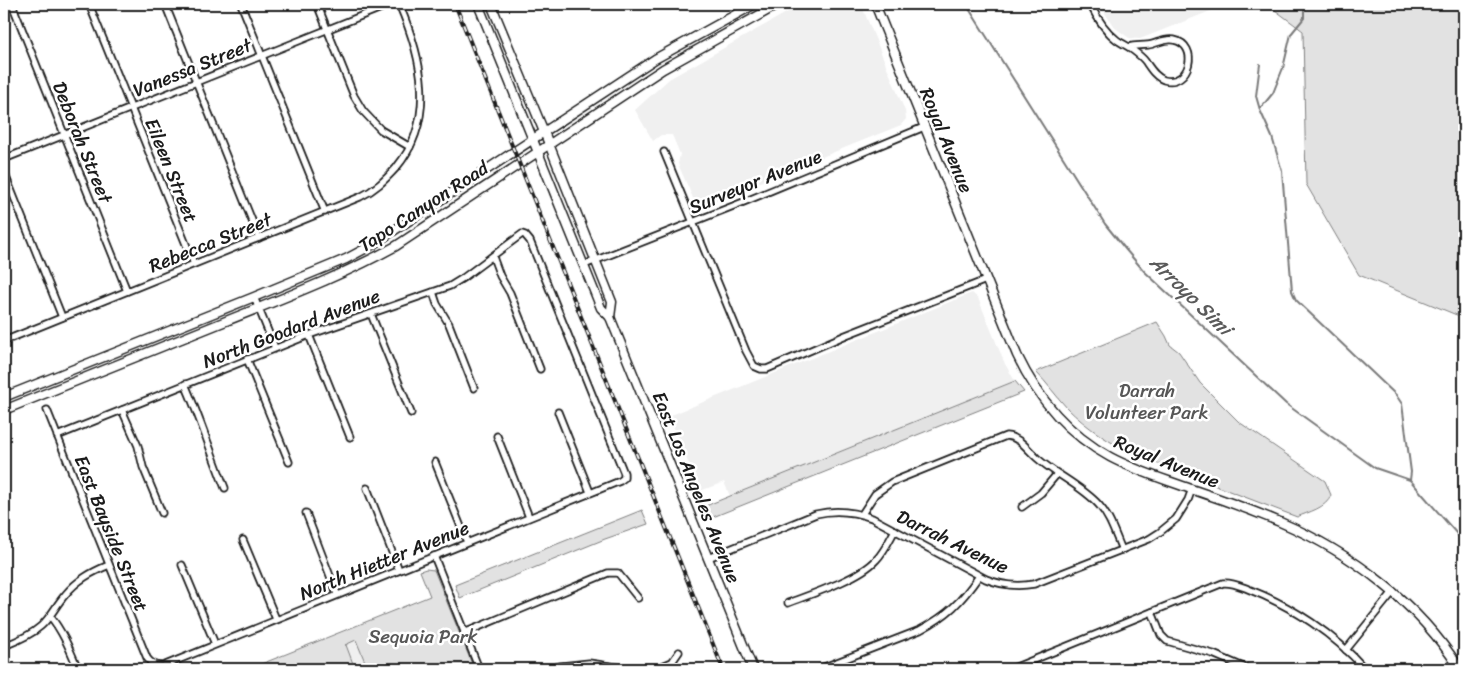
<svg xmlns="http://www.w3.org/2000/svg" width="1468" height="673" font-family="Sriracha,sans-serif">
<style>
.built{fill:#f0f0f0}
.green{fill:#e2e2e2;stroke:#7f7f7f}
.lines{fill:none;stroke-linecap:round;stroke-linejoin:round}
.stream{stroke:#7a7a7a;stroke-width:2}
.minor-casing{stroke:#1c1c1c;stroke-width:9}
.major-casing{stroke:#1c1c1c;stroke-width:11}
.minor{stroke:#fff;stroke-width:5.5}
.major{stroke:#fff;stroke-width:8}
.rail-casing{stroke:#1c1c1c;stroke-width:4}
.rail{stroke:#fff;stroke-width:2;stroke-dasharray:5.5;stroke-linecap:butt}
.labels{text-anchor:middle;stroke-width:5;stroke-linejoin:round;paint-order:stroke}
.street-label{font-size:19px;fill:#1c1c1c;stroke:#fff}
.park-label{font-size:19px;fill:#575757;stroke:#fff}
.water-label{font-size:20px;font-style:italic;fill:#5a5a5a;stroke:#fff}
</style>
<rect width="100%" height="100%" fill="#fff"/>
<filter id="ink" filterUnits="userSpaceOnUse"><feTurbulence type="fractalNoise" baseFrequency=".02" numOctaves="2"/><feDisplacementMap in="SourceGraphic" scale="10" xChannelSelector="R" yChannelSelector="G"/><feConvolveMatrix kernelMatrix="1 2 1 2 8 2 1 2 1" color-interpolation-filters="sRGB"/></filter>
<g filter="url(#ink)">
<g class="built">
<path d="M802,4H861L905,111L906,119L901,125L701,206L696,205L678,164L680,154L672,135H661L653,141L635,110L669,79Z"/>
<path d="M1102,4H1228L1140,39L1129,38L1114,27L1105,13Z"/>
<path d="M972,293L978,298L1005,364L1015,381L730,496L724,482L700,491L669,416Z"/>
<path d="M356,640L368,669H284Z"/>
</g>
<g class="green">
<path d="M1267,4H1464V318L1359,275L1306,184L1303,31Z"/>
<path d="M1157,322L1166,336L1170,345L1179,352L1200,383L1239,422L1325,481L1331,495C1327,508 1308,512 1297,517L1135,455C1110,443 1087,428 1067,408C1056,396 1047,383 1036,372Z"/>
<path d="M1015,381L1024,392L708,519L703,507Z"/>
<path d="M642,510L648,524L605,539L460,598L455,585Z"/>
<path d="M426,569L434,570L474,669H368L356,640L345,645H346L355,669H249L430,596L420,571Z"/>
</g>
<g class="lines">
<g class="stream">
<path d="M966,4L1105,224L1126,250L1144,271L1286,404L1375,468L1410,480L1464,542"/>
<path d="M1260,64L1256,96L1260,110L1272,137L1282,171L1292,291L1296,300L1396,395L1402,404L1411,472L1410,480"/>
<path d="M1260,109L1273,93L1283,68L1291,34L1304,18V4"/>
</g>
<g class="minor-casing">
<g id="minor">
<path d="M12,4L127,291"/>
<path d="M89,4L194,264"/>
<path d="M165,4L259,238"/>
<path d="M241,4L325,212"/>
<path d="M317,4L354,96L363,111L381,130L410,147"/>
<path d="M1090,4C1097,18 1105,31 1117,40C1121,43 1126,45 1130,48C1135,52 1141,56 1145,61C1150,68 1155,77 1164,80C1190,87 1200,45 1174,40C1164,38 1157,44 1148,45C1141,46 1135,45 1129,47"/>
<path d="M664,152L746,351L754,366L761,369H767L846,335L986,280"/>
<path d="M4,159L391,4"/>
<path d="M4,172L62,317"/>
<path d="M493,257L500,276L510,293L540,369"/>
<path d="M584,265L746,201L924,127"/>
<path d="M433,292L437,304L449,324L474,388"/>
<path d="M254,297L275,348"/>
<path d="M371,314L411,413"/>
<path d="M309,335L350,437"/>
<path d="M4,341L360,197C375,190 385,180 396,168C437,119 422,57 399,4"/>
<path d="M247,359L289,462"/>
<path d="M185,384C200,418 211,453 225,488"/>
<path d="M47,410C80,493 114,576 147,658C151,664 156,666 163,666L620,481L624,478V473L530,241L525,235L522,234L463,278L450,286L309,335L57,436"/>
<path d="M122,410L138,446L143,467L162,513"/>
<path d="M558,412L590,492"/>
<path d="M497,436L529,517"/>
<path d="M435,462L467,542"/>
<path d="M367,488L399,570"/>
<path d="M1022,507L1041,493L1057,474"/>
<path d="M306,513L337,594"/>
<path d="M862,514L875,494L892,482L1006,436C1020,437 1027,449 1037,458C1056,475 1082,486 1099,505C1110,517 1115,534 1122,550"/>
<path d="M243,540L276,619"/>
<path d="M434,556L479,669"/>
<path d="M708,558L816,514C836,509 853,511 872,518L986,579C1003,586 1017,587 1034,584L1149,539L1160,532L1176,519L1188,500L1192,489"/>
<path d="M182,565L215,644"/>
<path d="M788,603C812,594 860,578 876,560C884,552 889,541 895,530"/>
<path d="M1152,612L1161,635L1167,641L1213,654L1248,669"/>
<path d="M50,616C63,632 70,650 78,669"/>
<path d="M464,633L608,573H618L638,598"/>
<path d="M4,646C17,641 31,635 41,626C51,617 56,605 65,595C77,580 92,572 109,565"/>
<path d="M1346,650L1393,592"/>
<path d="M548,669L561,666L589,663L630,669"/>
<path d="M655,669L672,662L679,652"/>
<path d="M819,669L920,630C948,615 961,602 979,576"/>
<path d="M1011,669L1223,583C1232,582 1240,586 1248,589C1292,606 1334,634 1365,669"/>
</g>
</g>
<g class="major-casing">
<g id="major">
<path d="M478,4L601,308L610,317L753,669"/>
<path d="M491,4L549,144L612,302L610,317"/>
<path d="M875,4L1017,355C1037,397 1068,434 1110,457C1136,471 1164,479 1191,489C1221,499 1251,510 1280,522C1352,553 1418,603 1460,669"/>
<path d="M4,397L254,297L346,259L372,245L655,59L755,4"/>
<path d="M4,410C78,380 152,351 226,321C283,298 342,276 396,246L663,69L779,4"/>
</g>
</g>
<use href="#minor" class="minor"/>
<use href="#major" class="major"/>
<g class="rail-casing">
<path id="rail" d="M455,4L723,669"/>
</g>
<use href="#rail" class="rail"/>
</g>
</g>
<g class="labels">
<g class="street-label">
<text transform="translate(192 67) rotate(-22)" y="7">Vanessa Street</text>
<text transform="translate(947 140) rotate(68)" y="7">Royal Avenue</text>
<text transform="translate(83 142) rotate(68)" y="7">Deborah Street</text>
<text transform="translate(172 170) rotate(68)" y="7">Eileen Street</text>
<text transform="translate(755 181) rotate(-22)" y="7">Surveyor Avenue</text>
<text transform="translate(423 206) rotate(-33)" y="7">Tapo Canyon Road</text>
<text transform="translate(210 242) rotate(-22)" y="7">Rebecca Street</text>
<text transform="translate(291 328) rotate(-21)" y="7">North Goodard Avenue</text>
<text transform="translate(1167 461) rotate(22)" y="7">Royal Avenue</text>
<text transform="translate(697 487) rotate(68)" y="7">East Los Angeles Avenue</text>
<text transform="translate(112 533) rotate(68)" y="7">East Bayside Street</text>
<text transform="translate(953 541) rotate(26)" y="7">Darrah Avenue</text>
<text transform="translate(384 560) rotate(-22)" y="7">North Hietter Avenue</text>
</g>
<g class="park-label">
<text x="1147" y="397">Darrah<tspan x="1147" dy="22">Volunteer Park</tspan></text>
<text x="423" y="643">Sequoia Park</text>
</g>
<g class="water-label">
<text transform="translate(1191 295) rotate(44)" y="7">Arroyo Simi</text>
</g>
</g>
<rect width="1468" height="673" fill="none" stroke="#fff" stroke-width="20"/>
<rect x="10" y="10" width="1448" height="653" fill="none" stroke="#1c1c1c" stroke-width="2" filter="url(#ink)"/>
</svg>
